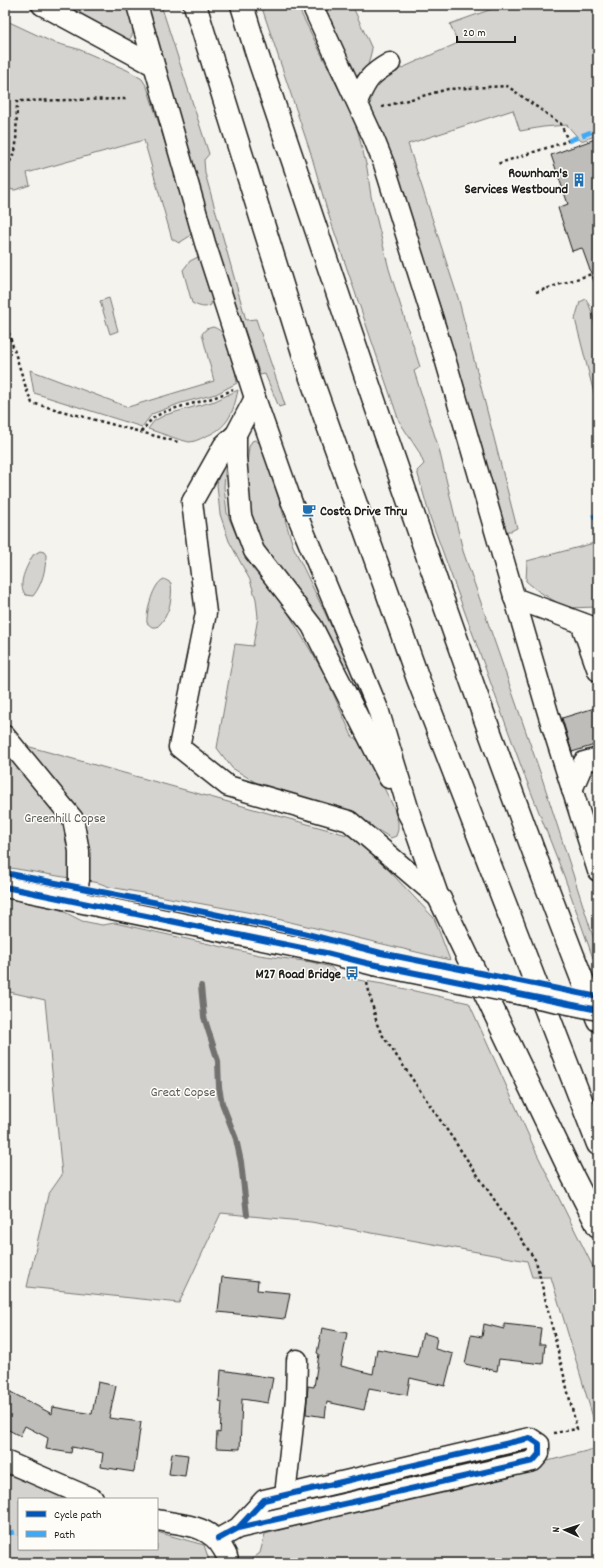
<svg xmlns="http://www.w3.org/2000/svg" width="603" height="1568" font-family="Dekko,sans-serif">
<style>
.green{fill:#d4d3cf;stroke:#787876}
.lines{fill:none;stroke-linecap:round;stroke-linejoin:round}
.stream{stroke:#72716f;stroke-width:6}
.building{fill:#bebdba;stroke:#1c1c1c}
.minor-casing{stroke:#1c1c1c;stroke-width:23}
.highway-casing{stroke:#1c1c1c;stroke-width:25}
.path{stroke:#1c1c1c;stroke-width:2.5;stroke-dasharray:3 3;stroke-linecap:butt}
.minor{stroke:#fdfcf7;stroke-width:20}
.highway{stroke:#fdfcf7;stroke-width:22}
.minor-bridge-casing{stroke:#1c1c1c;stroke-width:23;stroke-linecap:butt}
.minor-bridge{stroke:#fdfcf7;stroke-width:20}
.quiet{stroke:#3fa9f5;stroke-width:5;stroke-dasharray:10 5;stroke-linecap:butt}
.cycleway-casing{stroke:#fdfcf7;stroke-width:8}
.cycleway{stroke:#0057b8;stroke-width:6}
.labels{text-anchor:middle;stroke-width:3;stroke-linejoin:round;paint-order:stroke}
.poi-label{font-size:14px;font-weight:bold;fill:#1c1c1c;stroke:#fdfcf7;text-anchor:end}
.park-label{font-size:14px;fill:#5c5c5b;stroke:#fdfcf7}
</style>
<rect width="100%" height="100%" fill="#f4f3ee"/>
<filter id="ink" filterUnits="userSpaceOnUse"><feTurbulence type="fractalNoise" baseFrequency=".025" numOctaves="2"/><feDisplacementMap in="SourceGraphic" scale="8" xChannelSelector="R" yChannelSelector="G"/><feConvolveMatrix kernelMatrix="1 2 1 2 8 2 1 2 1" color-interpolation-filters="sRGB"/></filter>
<g filter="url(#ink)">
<g class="green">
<path d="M78,5H128C131,16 139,33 127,41L81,18Z"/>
<path d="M145,5H161L209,154L204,160L205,173L246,320L256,319L285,405L279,407L265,374L260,375L211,229Z"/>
<path d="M261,5H297L356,124L367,168L371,196L389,269L420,367L414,371L439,449L463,551L541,775L598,952V957L593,958L564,876L524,774L430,517L417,471L424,464L419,452L399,421L327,210L311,154Z"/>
<path d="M320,5H352L372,49L367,69L358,76L353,74Z"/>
<path d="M503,5H598V135L581,141L567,125L543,127L520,131L513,110L408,144L459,301L517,528L511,531H503L444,318L388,150L370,105L373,89L384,76L458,43L450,24Z"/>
<path d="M5,20L52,42L78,49L127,70L142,79L147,87L193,228L190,236L179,243L172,239L144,140L27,173L30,185L15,190L5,189Z"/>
<path d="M198,257L201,258L212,296L211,305C205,309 198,306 192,303L183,270L190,261Z"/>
<path d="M109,298L118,331L110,334L100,301Z"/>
<path d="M586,299C603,329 598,375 598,409L575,319L580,302Z"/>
<path d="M213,327C233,333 234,366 237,383L216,394L181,403L152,414L142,427L34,393L30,370L128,407L214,381L202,334L206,329Z"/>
<path d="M238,390C233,414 228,428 204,437C200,439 194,442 189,442C175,439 161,433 148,429L154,421L165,415L215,401Z"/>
<path d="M255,440L261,444L265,453L293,546L346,657L348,664L346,667L343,666L317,615L268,554L256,532L247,503L246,471L249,447L252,441Z"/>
<path d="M221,457L226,460L224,487L227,513L240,544L253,569L284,606L324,673L352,736L362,744L394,808L398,822V830L396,836L391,838L346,811L268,788L255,782L232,768L217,748L235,644L253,646L258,617L256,599L250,580L229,541L220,514L217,485Z"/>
<path d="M598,542V607L566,608L538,591L526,581L527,561Z"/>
<path d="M40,551L44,552L46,555C46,569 42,585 33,596L26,595C16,585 27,566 33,555Z"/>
<path d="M164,579L171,583C173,598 169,617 157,627H152L147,623C146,612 153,583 164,579Z"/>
<path d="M5,740L358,838L434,918L450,960L252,913L110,887L99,883L5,867Z"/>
<path d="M5,897L49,904L82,921L102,925L115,923L259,955L311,962L331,967L340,977L383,984L469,1003L537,1154L598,1277V1434L551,1277H532L527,1261L311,1222L221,1213L179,1303L27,1287L48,1195L62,1175L45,1000L5,991Z"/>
<path d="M598,1448V1563H247L260,1553L265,1534Z"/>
<path d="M5,1471L71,1499H19V1549H157V1532L204,1545L210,1563H5Z"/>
</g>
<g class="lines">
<path class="stream" d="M201,986L204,1017L218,1061L219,1087L222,1103L236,1139L241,1162L247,1215"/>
</g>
<g class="building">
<path d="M598,138V287H596L582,248L572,251L558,208L568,204L551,155Z"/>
<path d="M598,707V744L572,752L562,718Z"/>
<path d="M222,1277L258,1281L257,1290L290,1293L285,1319L218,1312Z"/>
<path d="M484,1324L504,1329V1324L541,1328L539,1344H545L543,1364L499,1359L497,1371L465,1364L471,1335L482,1337Z"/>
<path d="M322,1328L347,1333L341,1366L373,1374L377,1349L417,1356L423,1333L437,1337L435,1349L453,1354L445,1386L410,1378L407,1395L369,1388L364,1410L327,1402L325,1417L306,1414L308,1386L314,1387L319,1354L317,1353Z"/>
<path d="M221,1370L273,1378L268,1403L242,1399L240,1449L216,1448L217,1432L220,1433L222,1402L219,1401Z"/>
<path d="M98,1382L116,1386L109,1418L141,1422L134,1472L101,1467L103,1453L72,1447L71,1453L46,1449L48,1438L25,1426L20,1436L5,1428V1389L52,1414L53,1407L92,1414Z"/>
<path d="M172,1453L188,1455L185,1476L169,1474Z"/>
</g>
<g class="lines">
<g class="minor-casing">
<g id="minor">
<path d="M42,5L153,65"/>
<path d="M137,5L205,243L255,398L292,503L378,709L412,821"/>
<path d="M312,5L373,137L384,164L444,355L548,713L598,871"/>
<path d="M357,101C367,80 369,75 390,63"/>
<path d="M255,398L236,434L224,445L192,502L206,613L179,747L228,786L349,821L440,899"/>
<path d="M236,434V457L241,516L254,551L312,626L389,778"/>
<path d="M514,598L598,629"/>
<path d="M581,623L598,671"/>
<path d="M5,736L73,819L79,851V880L75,901"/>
<path d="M572,790L584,762L598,758"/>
<path d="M406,810L412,821L439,898"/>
<path d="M5,887L326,953L374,965"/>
<path d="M5,1461L93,1499"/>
<path d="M285,1495L296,1399L297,1360"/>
<path d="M157,1520C182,1525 209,1524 223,1549C226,1554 228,1557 228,1563"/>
<path d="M218,1539L238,1528L533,1461L539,1454V1444L530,1438L264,1500L238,1528"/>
</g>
</g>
<g class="highway-casing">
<g id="highway">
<path d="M195,5L310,375L418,679L598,1144"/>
<path d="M242,5L257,54C366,377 473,702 598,1020"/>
<path d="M440,899L573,1177L598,1226"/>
</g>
</g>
<g class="path">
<path d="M382,107L448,89L507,86L561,124L568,141L497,164"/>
<path d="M5,173L16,148L17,101L126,99"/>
<path d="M536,292L598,272"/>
<path d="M5,321L27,391L32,403L178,442"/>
<path d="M141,432C145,427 150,420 156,416C178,404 209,403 233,389"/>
<path d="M367,983L377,1024L381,1033L536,1261L577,1429L554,1433"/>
</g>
<use href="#minor" class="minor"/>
<use href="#highway" class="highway"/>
<g class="minor-bridge-casing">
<path id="minor-bridge" d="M374,965L598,1010"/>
</g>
<use href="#minor-bridge" class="minor-bridge"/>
<g class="quiet">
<path d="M568,141L591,132L598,124"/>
<path d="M592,517L598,515"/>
<path d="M5,1534L19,1531"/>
</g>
<g class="cycleway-casing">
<g id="cycleway">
<path d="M5,873L209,913L303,933L381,953L598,997"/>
<path d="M5,887L326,953L366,963L598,1010"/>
<path d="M218,1539L238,1528L533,1461L539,1454V1444L530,1438L264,1500L238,1528"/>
</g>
</g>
<use href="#cycleway" class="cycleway"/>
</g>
</g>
<defs>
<g id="building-bare" transform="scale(1.08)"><path d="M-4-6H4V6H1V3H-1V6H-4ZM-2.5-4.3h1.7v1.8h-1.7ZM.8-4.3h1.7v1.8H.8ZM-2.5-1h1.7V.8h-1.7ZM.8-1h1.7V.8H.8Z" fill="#1f6fb2" stroke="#fdfcf7" stroke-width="2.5" paint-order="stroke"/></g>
<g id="cafe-bare" transform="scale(1.08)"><path d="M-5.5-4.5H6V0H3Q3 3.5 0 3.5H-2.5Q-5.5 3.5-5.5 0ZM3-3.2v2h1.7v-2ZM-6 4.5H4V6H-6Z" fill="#1f6fb2" stroke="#fdfcf7" stroke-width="2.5" paint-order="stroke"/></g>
<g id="bus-bare" transform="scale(1.08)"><path d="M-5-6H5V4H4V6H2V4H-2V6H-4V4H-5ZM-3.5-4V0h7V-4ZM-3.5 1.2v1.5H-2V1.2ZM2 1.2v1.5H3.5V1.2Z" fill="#1f6fb2" stroke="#fdfcf7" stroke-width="2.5" paint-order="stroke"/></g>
</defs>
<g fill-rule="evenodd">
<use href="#building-bare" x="579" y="180"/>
<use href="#cafe-bare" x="309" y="510"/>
<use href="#bus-bare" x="352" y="973"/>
</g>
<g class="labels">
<g class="poi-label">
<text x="568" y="177">Rownham's<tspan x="568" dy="16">Services Westbound</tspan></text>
<text x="320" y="515" text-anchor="start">Costa Drive Thru</text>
<text x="341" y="978">M27 Road Bridge</text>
</g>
<g class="park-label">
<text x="65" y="822">Greenhill Copse</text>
<text x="183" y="1096">Great Copse</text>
</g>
</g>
<rect width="603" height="1568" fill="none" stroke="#fdfcf7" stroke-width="20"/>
<rect x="10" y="10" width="583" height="1548" fill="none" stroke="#1c1c1c" stroke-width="1.5" filter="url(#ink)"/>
<rect x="18" y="1498" width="140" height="52" fill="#fdfcf7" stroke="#a3a29f"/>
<rect x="26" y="1511" width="20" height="6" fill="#0057b8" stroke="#a3a29f"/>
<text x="54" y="1518" font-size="12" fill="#1c1c1c">Cycle path</text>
<rect x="26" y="1531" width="20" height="6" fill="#3fa9f5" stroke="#a3a29f"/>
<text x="54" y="1538" font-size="12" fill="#1c1c1c">Path</text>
<g transform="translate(565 1530) rotate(273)" stroke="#fdfcf7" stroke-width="3" paint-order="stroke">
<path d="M0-3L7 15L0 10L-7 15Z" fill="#1c1c1c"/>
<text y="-6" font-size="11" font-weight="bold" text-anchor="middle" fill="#1c1c1c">N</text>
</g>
<path d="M457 36v6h58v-6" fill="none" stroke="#1c1c1c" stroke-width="2"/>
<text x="463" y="36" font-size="12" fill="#1c1c1c" stroke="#fdfcf7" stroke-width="3" paint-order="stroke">20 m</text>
</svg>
